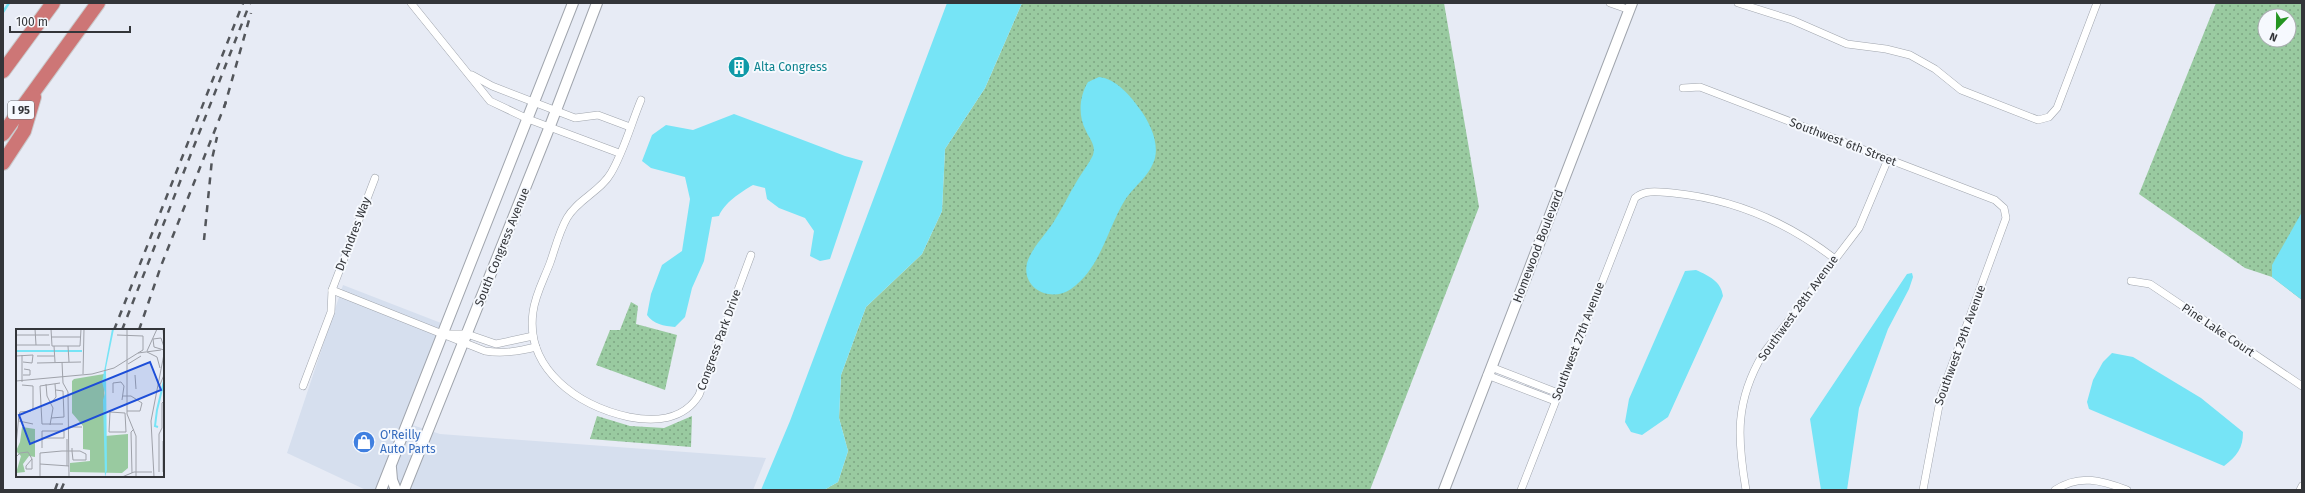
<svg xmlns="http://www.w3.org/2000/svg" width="2305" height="493" font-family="'Fira Sans',sans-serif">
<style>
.built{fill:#d6dfee}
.grass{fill:url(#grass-dots);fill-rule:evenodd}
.water{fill:#76e4f6}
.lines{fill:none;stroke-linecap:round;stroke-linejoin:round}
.stream{stroke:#76e4f6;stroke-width:2.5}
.street-casing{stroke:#a0a5ad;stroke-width:8}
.secondary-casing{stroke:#a0a5ad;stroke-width:12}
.highway-casing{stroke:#cacacc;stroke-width:16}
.street{stroke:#fff;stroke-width:7}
.secondary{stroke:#fff;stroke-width:10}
.highway{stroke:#cd7676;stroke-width:14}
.rail{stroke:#53565b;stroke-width:2.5;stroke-dasharray:7 7;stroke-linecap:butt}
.labels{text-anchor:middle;stroke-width:4;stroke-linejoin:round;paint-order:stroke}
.shield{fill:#f6f9fe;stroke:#6e7074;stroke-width:1}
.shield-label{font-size:11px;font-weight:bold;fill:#333539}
.culture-label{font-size:12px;fill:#0d838f;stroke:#f6f9fe;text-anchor:start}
.street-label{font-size:12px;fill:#333539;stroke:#f6f9fe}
.shop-label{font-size:12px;fill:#366cbe;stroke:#f6f9fe;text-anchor:start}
.inset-river{fill:none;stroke:#76e4f6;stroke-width:2}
.inset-road{fill:none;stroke:#9fa2aa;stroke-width:1}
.view{fill:#1d4ed8;fill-opacity:0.15;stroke:#1d4ed8;stroke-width:2}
.inset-edge{fill:none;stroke:#333539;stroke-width:2}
</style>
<defs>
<pattern id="grass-dots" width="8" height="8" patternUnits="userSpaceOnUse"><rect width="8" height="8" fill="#99caa0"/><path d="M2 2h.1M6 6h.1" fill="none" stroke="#7da583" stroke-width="1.8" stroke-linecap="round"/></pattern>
</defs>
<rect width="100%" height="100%" fill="#e7ebf5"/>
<path class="built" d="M343,285L441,323L403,422L440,434L766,458L753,490H366L287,453Z"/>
<g class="grass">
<path d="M1022,3H1444L1479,207L1370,490H824L838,482L848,451L839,418L841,375L866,307L922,254L942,211L945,149L985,88Z"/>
<path d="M2216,3H2302V300L2272,277L2245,268L2139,194ZM2265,16H2289V40H2265Z"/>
<path d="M631,302L638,306L636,324L677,335L665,390L596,365L610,330H620Z"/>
<path d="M597,416L630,426L664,428L692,416L691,447L590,439Z"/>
</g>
<g class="water">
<path d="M947,3H1022L985,88L945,149L942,211L922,254L866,307L841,375L839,418L848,451L838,482L824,490H761L790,421Z"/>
<path d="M1099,77C1116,79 1130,95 1139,108C1149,121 1159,141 1155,158C1150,176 1135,185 1125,200C1107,229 1101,268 1071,289C1051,303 1021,289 1027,263C1031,249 1045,235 1053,223C1062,209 1069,194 1077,181C1082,172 1089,164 1093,155C1096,145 1090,140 1086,131C1078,116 1079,97 1088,82Z"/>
<path d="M734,114L845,156L863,161L830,259L820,261L810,256L814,231L805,218L779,208L767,199L765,188L753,185C741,192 724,203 719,216L712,217L704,261L692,288L685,317L675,327C664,326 653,324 647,315L651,294L662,265L682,251L690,199L685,177L651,168L642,161L652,135L666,125L693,130Z"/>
<path d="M2302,212V300L2272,277V265Z"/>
<path d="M1696,270C1709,276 1721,281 1723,296L1668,417L1642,435L1631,432L1625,422L1629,399L1685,271Z"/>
<path d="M1912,273L1913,277L1909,289L1888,329L1859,408L1847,490H1821L1810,419L1907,274Z"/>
<path d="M2112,353L2133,357L2201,398L2243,432C2243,448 2237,456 2224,466L2089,409L2087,402L2093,380L2103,362Z"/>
</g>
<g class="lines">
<path class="stream" d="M3,12L9,3"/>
<g class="street-casing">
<g id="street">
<path d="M411,3L490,101L528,119L619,153"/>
<path d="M1610,3L1630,10"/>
<path d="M1738,3L1792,20L1847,44L1886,49L1910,55L1935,69L1961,90L2038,120L2049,117L2057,108L2097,3"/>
<path d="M472,75L492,86L575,118L598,115L630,127"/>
<path d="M1683,88L1700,87L1995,200L2004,208L2006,218L1941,395L1923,490"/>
<path d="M641,100C631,124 624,151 611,173C601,191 577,200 567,218C559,232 555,249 550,263C544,279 535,295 533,312C525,370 579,406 629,417C655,422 684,420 699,395L751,255"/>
<path d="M2131,281L2150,284L2302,386"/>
<path d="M332,290L485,351C503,354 519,351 536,347"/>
<path d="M447,334H467L496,344L533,336"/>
<path d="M1491,367L1558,393"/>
<path d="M1487,375L1555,401"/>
<path d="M303,386L331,312L332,290L375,178"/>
<path d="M1521,490L1635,198C1645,189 1660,192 1673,193C1734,199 1786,221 1835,259"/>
<path d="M1746,490C1737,438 1735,401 1763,354L1859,228L1888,159"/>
<path d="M2055,490C2079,474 2101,480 2127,490"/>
<path d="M2300,490L2302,486"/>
</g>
</g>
<g class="secondary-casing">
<g id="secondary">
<path d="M391,468L392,480L396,490"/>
<path d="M381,490L573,3"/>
<path d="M404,490L550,126L597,3"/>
<path d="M1444,490L1632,3"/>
</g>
</g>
<g class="highway-casing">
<g id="highway">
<path d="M3,71L53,3"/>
<path d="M3,134L98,3"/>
<path d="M3,163L24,131L34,97"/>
</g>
</g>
<use href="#street" class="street"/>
<use href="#secondary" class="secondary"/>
<use href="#highway" class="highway"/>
<g class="rail">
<path d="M224,108L251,13"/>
<path d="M204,240L212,159L217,137"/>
<path d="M114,330L243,3"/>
<path d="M122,330L250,3"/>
<path d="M139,330L161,266L226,102"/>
<path d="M55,490L60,476"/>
<path d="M61,490L67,476"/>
</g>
</g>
<defs>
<g id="building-disc" transform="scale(1.15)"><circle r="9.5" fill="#0f9aa8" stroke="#f6f9fe"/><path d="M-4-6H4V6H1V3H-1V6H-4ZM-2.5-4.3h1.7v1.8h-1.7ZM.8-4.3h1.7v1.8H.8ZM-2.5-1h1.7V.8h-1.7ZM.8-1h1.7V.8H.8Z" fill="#fff"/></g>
<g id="shop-disc" transform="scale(1.15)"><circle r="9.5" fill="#3f7fe0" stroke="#f6f9fe"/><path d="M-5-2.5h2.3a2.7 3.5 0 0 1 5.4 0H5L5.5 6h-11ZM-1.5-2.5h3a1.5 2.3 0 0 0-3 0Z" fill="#fff"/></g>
</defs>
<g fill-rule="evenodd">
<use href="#building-disc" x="739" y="67"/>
<use href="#shop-disc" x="364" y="442"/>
</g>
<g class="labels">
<rect class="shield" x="8" y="101" width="26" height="18" rx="3"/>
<g class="shield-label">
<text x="21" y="114">I 95</text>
</g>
<g class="culture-label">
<text x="754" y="71">Alta Congress</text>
</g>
<g class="street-label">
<text transform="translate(1843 142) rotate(21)" y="4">Southwest 6th Street</text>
<text transform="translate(353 234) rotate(-69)" y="4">Dr Andres Way</text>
<text transform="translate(1538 246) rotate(-69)" y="4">Homewood Boulevard</text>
<text transform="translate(502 247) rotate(-68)" y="4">South Congress Avenue</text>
<text transform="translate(1798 308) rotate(-54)" y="4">Southwest 28th Avenue</text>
<text transform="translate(2218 330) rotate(34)" y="4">Pine Lake Court</text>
<text transform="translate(719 340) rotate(-70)" y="4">Congress Park Drive</text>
<text transform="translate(1578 341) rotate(-69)" y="4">Southwest 27th Avenue</text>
<text transform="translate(1960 345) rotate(-70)" y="4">Southwest 29th Avenue</text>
</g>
<g class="shop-label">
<text x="380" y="439">O'Reilly<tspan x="380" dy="14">Auto Parts</tspan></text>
</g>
</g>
<g transform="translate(16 329)">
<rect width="148" height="148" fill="#e7ebf5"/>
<path d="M88,45L89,107L112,105V139L106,144L54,143V134L74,132V121L67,120V97L56,84V52L58,50ZM6,98L19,100V128L13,127L7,135L9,143L0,144L5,127L0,122L4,113Z" fill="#99caa0"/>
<path d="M96,0H98L90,39L91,141L89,148L87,71L89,64L86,53Z" fill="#76e4f6"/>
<path class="inset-river" d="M0,22H66M142,98L139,97L141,81L148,52"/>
<path class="inset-road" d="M19,0L20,16M35,0L36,17H64L65,0M111,0V85L120,107V148M147,0L148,12M0,6H33M101,6L127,7V21L122,24M35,8H65M0,16H34M38,17L39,33M52,17L53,33M148,18L145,9L137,10L138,18L148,21M131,22L141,0M131,23L141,28L144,39M6,26V53M0,27L17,26L16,34L7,33M21,27H38M46,33L47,54L52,63L53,148M21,34L65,33M112,35L125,27M67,45L68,0M7,46H14V41L8,40M119,46L120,60M0,52L76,45L98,39L122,24L145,21M44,54L24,57L26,95H47M30,55L31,67L37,79L34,96M143,58L148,46M97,64V54L105,53L108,57L106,71M107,67H115L126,74L124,82H111M35,74L40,68L39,55M94,83L109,84L110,103H93ZM3,86L4,83L15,82L17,79V57L6,56M35,89L48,88L47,62L40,61M3,92L17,95M52,98H66M26,109H48V102H26V119M51,110V137M0,116L3,86M0,128L4,124L12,123L16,130M16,130V140H10V137ZM24,135L53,137M143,143V105L146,99V74L148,72M147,143V112M116,144L115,103L118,100M24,148V124L46,122H64L70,125V131H57L56,122V119M106,148L118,143H136M138,148L135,92L148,25"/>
<path class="view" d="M134,33L145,61L14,115L3,86Z"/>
<rect width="148" height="148" class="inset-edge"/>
</g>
<rect width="2305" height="493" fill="none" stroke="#333539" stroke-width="8"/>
<g transform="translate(2277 28) rotate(202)"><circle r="19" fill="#f6f9fe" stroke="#a8abaf"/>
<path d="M0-3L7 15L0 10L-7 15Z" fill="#249521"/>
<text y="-6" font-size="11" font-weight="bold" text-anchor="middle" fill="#333539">N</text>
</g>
<path d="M10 26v6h120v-6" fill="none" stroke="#333539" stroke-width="2"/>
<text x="16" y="26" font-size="12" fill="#333539" stroke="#f6f9fe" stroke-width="3" paint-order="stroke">100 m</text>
</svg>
